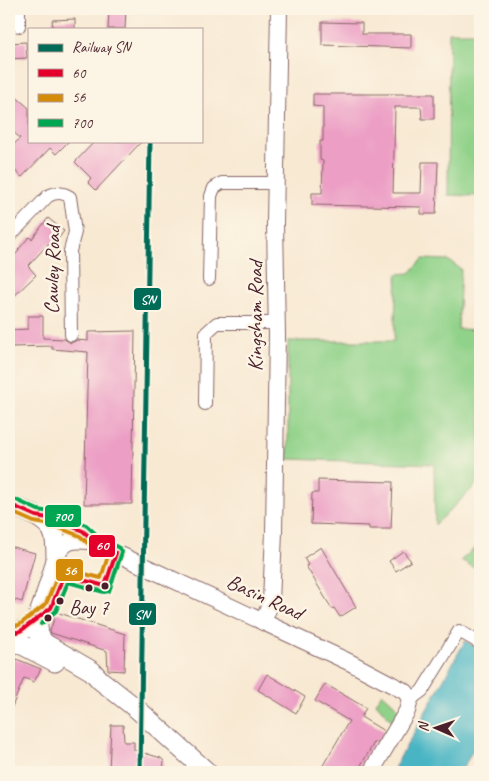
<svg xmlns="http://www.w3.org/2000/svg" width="489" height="781" font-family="Caveat,sans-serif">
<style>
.green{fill:#90d289;stroke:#6d785a}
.water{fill:#48b5c4;stroke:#496a78}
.building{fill:#ec9ec5}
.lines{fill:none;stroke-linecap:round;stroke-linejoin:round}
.street-casing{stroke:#876666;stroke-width:14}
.secondary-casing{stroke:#876666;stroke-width:18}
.primary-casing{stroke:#876666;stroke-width:21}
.street{stroke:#fff;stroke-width:12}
.secondary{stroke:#fff;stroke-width:16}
.primary{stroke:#fff;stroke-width:19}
.bus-1-casing{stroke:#fcf5e5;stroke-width:8}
.bus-2-casing{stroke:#fcf5e5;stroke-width:8}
.bus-3-casing{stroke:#fcf5e5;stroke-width:8}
.bus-1{stroke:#e4002b;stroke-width:4}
.bus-2{stroke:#d48b09;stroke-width:4}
.bus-3{stroke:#00a651;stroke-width:4}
.rail-1-casing{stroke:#fcf5e5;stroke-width:9}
.rail-1{stroke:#006b56;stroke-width:5}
.bus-dot{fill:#4a1f2b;stroke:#fcf5e5;stroke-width:2}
.labels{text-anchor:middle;stroke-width:5;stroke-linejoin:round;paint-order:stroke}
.bus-label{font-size:20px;fill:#4a1f2b;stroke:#fcf5e5}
.street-label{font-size:21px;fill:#4a1f2b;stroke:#fcf5e5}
.line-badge{stroke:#fcf5e5;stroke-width:2}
.badge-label{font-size:14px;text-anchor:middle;font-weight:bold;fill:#fff}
</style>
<rect width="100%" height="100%" fill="#fcf5e5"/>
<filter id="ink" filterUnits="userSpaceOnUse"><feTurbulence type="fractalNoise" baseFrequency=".02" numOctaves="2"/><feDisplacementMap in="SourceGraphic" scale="10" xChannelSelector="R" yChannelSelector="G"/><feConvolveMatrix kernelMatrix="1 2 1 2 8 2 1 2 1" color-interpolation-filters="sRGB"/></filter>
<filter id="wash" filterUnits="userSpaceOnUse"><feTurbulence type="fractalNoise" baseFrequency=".0096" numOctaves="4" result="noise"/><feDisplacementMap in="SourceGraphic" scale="20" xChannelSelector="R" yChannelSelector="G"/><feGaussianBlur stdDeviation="1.12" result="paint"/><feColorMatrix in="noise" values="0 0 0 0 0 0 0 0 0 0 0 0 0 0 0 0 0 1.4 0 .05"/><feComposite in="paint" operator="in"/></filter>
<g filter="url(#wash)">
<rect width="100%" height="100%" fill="#f8e9d3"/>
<g class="green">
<path d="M449,32H480V196L448,195Z"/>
<path d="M423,259L448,260L461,269L458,329L480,330V481L435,525L434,464L288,459V341H394L397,274L410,273Z"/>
<path d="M480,544V571L461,560Z"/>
<path d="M382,693L399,709L392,721L376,703Z"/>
</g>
<path class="water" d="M465,641L480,649V737L461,772H392Z"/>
<g id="blocks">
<g class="building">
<path d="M109,9H126L125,29H108Z"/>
<path d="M75,19V29H53L52,20Z"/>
<path d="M322,22L362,23V34H411V48L322,45Z"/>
<path d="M26,42L27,58L9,59V43Z"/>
<path d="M313,94H434V119H422L421,107H395L393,193H421L422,162H438L436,214H421V207L312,205V193H322L323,161L320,160V141H323V107L313,106Z"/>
<path d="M15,96L29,108V141H69L56,154L50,148L22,177L13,169L9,174V150L20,138L9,128V104Z"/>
<path d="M95,141H142L96,190L88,182L91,178L75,162Z"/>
<path d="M48,218L64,231L53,246L49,243L28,266L36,275L9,301V260L19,251L18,250L29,237L32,239Z"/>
<path d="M28,316H43V338L64,339L71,343L77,340L88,341V332L135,331L132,504H84L88,352L52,349V346L10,347V330L28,329Z"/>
<path d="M318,480L393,482L391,529H369V526L311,524L312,493H318Z"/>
<path d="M9,546L35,553L22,602L9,598Z"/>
<path d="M321,547L356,607L340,617L334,608L332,609L306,566L308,565L304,558Z"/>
<path d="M403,551L411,561L396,571L389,561Z"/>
<path d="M56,612L125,634L124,671L108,670L107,651L51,633L50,631Z"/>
<path d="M9,656L41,669L34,682L24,678L9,714Z"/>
<path d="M267,674L305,697L296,713L258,690Z"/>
<path d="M325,684L366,708L361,717L384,731L377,743L375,741L357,772H319L349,721L315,701Z"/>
<path d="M111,725H123L124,742H134V750L161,758L164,761L163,772H109Z"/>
</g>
</g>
</g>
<g filter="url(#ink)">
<use href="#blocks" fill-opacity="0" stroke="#876666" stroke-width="1"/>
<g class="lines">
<g class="street-casing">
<g id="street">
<path d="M19,9V26"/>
<path d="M9,237L48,196C57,192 62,192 70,197L75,232L70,251L71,335"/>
<path d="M209,279L211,196L214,188L222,183H276"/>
<path d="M205,404L206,333L217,323H277"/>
<path d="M410,700L422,691L459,631L480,643"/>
</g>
</g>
<g class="secondary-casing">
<g id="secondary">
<path d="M36,516L54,519L83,531L95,542L116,553L351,663L406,692L410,700L407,711L371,772"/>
<path d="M56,558C64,538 75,539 95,542"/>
<path d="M263,622L271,602L274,532L277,335L275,222L279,9"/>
</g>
</g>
<g class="primary-casing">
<g id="primary">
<path d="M9,504C23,511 43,516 52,530C56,537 56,548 56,557C56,564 40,614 36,620C30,627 18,634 9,632"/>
<path d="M37,619L39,635L44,643L92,671L100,680L137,709L207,772"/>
<path d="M9,638L55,662"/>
</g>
</g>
<use href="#street" class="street"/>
<use href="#secondary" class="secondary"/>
<use href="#primary" class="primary"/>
<g class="bus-1-casing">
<path id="bus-1" d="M9,504L36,516L54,519L83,531L95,542L116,553L105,586L64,575L51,608L22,630L18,632H9"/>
</g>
<g class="bus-2-casing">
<path id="bus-2" d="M9,511L34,522L52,525L80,536L92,547L108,556L101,578L65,569L60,570L46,604L19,625L9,626"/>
</g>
<g class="bus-3-casing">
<path id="bus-3" d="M12,498L38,510L56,513L86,525L99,537L119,548L122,552L109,591L104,592L68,582L56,611L41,624"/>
</g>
<use href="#bus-1" class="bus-1"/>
<use href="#bus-2" class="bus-2"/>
<use href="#bus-3" class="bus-3"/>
<g class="rail-1-casing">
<path id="rail-1" d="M140,772L150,141"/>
</g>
<use href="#rail-1" class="rail-1"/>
</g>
</g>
<g class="bus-dot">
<circle cx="105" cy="586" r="4.5"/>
<circle cx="89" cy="588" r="4.5"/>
<circle cx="60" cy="601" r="4.5"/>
<circle cx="48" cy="618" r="4.5"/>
</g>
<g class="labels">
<g class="bus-label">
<text x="89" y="614">Bay 7</text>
</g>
<g class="street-label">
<text transform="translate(52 270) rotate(-89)" y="7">Cawley Road</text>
<text transform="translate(255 316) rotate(-90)" y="7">Kingsham Road</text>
<text transform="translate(265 597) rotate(25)" y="7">Basin Road</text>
</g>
</g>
<g class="line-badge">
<rect x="133" y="287" width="29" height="24" rx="5" fill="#006b56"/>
<rect x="44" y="504" width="38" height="24" rx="5" fill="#00a651"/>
<rect x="88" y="534" width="28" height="24" rx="5" fill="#e4002b"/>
<rect x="55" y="558" width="29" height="24" rx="5" fill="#d48b09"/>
<rect x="128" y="602" width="29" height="24" rx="5" fill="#006b56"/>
</g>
<g class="badge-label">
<text x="148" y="304">SN</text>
<text x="63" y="521">700</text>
<text x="102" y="550">60</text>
<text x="70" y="575">56</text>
<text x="142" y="619">SN</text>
</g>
<rect width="489" height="781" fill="none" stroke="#fcf5e5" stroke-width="30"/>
<rect x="28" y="28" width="175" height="115" fill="#fcf5e5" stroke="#b59f9b"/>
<rect x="38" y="44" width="25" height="8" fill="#006b56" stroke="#b59f9b"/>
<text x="72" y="52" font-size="15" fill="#4a1f2b">Railway SN</text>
<rect x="38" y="69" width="25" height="8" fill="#e4002b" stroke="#b59f9b"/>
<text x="72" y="78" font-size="15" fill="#4a1f2b">60</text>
<rect x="38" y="94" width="25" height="8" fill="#d48b09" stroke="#b59f9b"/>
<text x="72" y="102" font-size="15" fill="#4a1f2b">56</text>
<rect x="38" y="119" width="25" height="8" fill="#00a651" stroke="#b59f9b"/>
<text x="72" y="128" font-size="15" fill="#4a1f2b">700</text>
<g transform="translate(436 728) rotate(272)" stroke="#fcf5e5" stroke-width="4" paint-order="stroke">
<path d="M0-4L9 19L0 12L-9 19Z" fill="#4a1f2b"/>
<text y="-8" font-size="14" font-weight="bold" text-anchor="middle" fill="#4a1f2b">N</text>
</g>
</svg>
